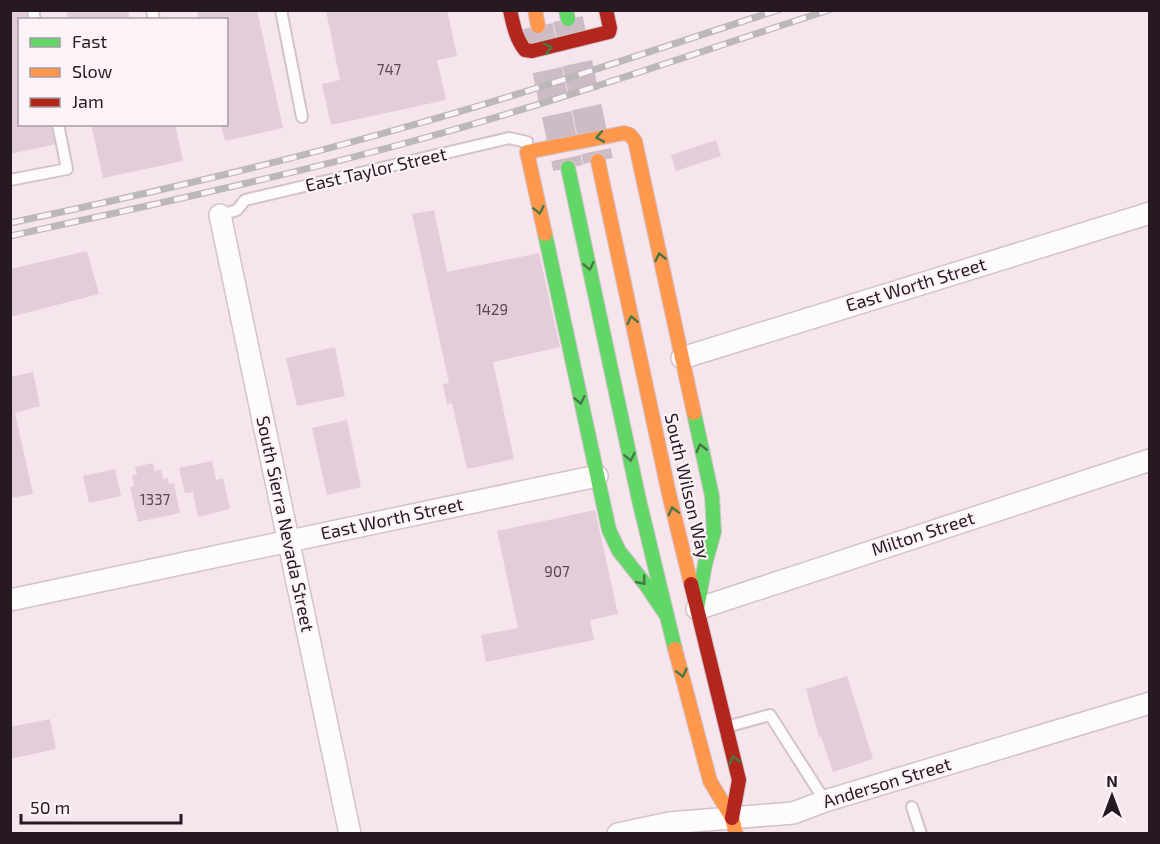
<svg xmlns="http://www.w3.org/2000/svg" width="1160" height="844" font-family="'Exo 2',sans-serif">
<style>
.building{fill:#e2cdd8}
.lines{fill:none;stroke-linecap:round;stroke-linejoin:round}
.secondary-tunnel{stroke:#cdbcc5;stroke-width:30;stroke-dasharray:30 15;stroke-linecap:butt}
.lane-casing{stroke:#d2c3cb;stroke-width:14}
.street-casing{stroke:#d2c3cb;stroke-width:24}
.fast-casing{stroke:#d2c3cb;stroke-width:16}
.slow-casing{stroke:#d2c3cb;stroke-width:16}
.jam-casing{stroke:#d2c3cb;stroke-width:16}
.lane{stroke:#fefbfc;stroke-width:10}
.street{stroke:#fefbfc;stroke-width:21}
.fast{stroke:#63d668;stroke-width:14}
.slow{stroke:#ff974d;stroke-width:14}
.jam{stroke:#b3261e;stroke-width:14}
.rail-casing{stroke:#bcb7b9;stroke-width:7}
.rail{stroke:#fcf3f8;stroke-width:4.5;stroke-dasharray:14;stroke-linecap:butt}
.oneway{stroke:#457844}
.labels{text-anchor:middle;stroke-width:4.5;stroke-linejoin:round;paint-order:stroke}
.number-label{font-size:15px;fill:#584851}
.street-label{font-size:18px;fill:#271921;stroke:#fcf3f8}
</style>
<rect width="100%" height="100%" fill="#f7e5ee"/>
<g class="building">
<path d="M10,10H27L29,20H20V124H52L56,144L10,154Z"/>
<path d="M66,10H128L130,20H68Z"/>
<path d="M197,10H257L283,128L225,141L221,124H226V20H199Z"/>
<path d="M326,10H447L457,56L437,60L446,100L331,125L322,84L340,80Z"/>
<path d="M91,124H175L183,161L103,178Z"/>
<path d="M716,140L721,156L676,171L671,155Z"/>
<path d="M434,210L447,272L539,253L560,347L493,362L514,459L467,469L452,403L447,404L443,384L449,383L412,214Z"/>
<path d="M87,251L99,294L10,317V269Z"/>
<path d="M335,347L345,396L297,406L286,358Z"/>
<path d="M33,372L40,406L15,413L33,494L10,498V377Z"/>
<path d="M347,420L361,487L327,495L312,428Z"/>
<path d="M212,461L216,480L223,478L230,509L198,517L193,492L185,493L179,468Z"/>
<path d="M153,463L155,471L161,469L163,479L168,478L169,484L174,483L180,513L138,522L130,487L134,486L132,475L137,474L135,467Z"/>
<path d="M115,469L121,496L89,503L83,476Z"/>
<path d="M595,510L618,614L590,620L594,640L486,662L481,635L518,628L497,531Z"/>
<path d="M847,676L873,759L833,772L821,736L819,737L806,689Z"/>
<path d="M50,719L56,749L10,759V727Z"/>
</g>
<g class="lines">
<g class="secondary-tunnel">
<path d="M568,19L598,161"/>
<path d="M538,26L568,168"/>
</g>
<g class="lane-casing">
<g id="lane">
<path d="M33,10L35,20"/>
<path d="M152,10L154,20"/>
<path d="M281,10L302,117"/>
<path d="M10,180L67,169L58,124"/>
<path d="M220,215L237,210L245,200L509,138L527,142V148"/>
<path d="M726,727L770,715L825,801"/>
<path d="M912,807L921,834"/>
</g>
</g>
<g class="street-casing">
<g id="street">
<path d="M220,215L350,834"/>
<path d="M682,358L1150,213"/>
<path d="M10,600L597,476"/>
<path d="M697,609L1150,460"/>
<path d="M618,834L669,823L793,813L825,801L1150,703"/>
</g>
</g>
<g class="fast-casing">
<g id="fast">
<path d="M566,10L568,19"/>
<path d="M568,168L639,500L675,649"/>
<path d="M545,234L609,530L619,551L646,585L667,616"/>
<path d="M694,413L712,496L714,532L705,564L697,609"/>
</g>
</g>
<g class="slow-casing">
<g id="slow">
<path d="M535,10L538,26"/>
<path d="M598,161L669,494L691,584"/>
<path d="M545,234L527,152L624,133L630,135L635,141L694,413"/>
<path d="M675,649L710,781L732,818L736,834"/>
</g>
</g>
<g class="jam-casing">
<g id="jam">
<path d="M510,10C513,24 516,39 525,50L532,51L609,32L610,28L606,10"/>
<path d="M691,584L739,780L732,818"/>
</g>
</g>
<use href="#lane" class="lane"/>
<use href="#street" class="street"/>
<use href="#fast" class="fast"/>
<use href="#slow" class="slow"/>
<use href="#jam" class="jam"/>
<g class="rail-casing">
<g id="rail">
<path d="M10,223C142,195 273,165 402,128C529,93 653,50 778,10"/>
<path d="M10,236C147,206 283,177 417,140C556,102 692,54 829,10"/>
</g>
</g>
<use href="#rail" class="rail"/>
</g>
<defs><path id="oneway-chevron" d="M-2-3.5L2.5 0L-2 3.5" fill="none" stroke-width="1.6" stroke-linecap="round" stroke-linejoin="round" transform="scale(1.5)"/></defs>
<g class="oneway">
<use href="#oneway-chevron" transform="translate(548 48) rotate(-13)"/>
<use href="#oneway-chevron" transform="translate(600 137) rotate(170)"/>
<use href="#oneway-chevron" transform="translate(539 210) rotate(78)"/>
<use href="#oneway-chevron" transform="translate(660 257) rotate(-102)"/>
<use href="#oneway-chevron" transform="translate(589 266) rotate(78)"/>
<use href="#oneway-chevron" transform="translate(632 320) rotate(-102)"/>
<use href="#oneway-chevron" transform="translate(580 400) rotate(78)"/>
<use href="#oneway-chevron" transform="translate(701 448) rotate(-103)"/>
<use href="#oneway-chevron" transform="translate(630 457) rotate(78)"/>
<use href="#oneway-chevron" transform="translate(673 511) rotate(-104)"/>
<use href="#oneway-chevron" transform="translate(642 581) rotate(51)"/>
<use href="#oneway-chevron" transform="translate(682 673) rotate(76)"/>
<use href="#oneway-chevron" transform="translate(734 760) rotate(-104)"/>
</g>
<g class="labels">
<g class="number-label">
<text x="389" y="75">747</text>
<text x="492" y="315">1429</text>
<text x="155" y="505">1337</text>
<text x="557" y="577">907</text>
</g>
<g class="street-label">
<text transform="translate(376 170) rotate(-13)" y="6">East Taylor Street</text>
<text transform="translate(916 285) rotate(-17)" y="6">East Worth Street</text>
<text transform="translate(687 486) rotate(77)" y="6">South Wilson Way</text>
<text transform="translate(392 519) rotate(-12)" y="6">East Worth Street</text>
<text transform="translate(285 524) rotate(78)" y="6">South Sierra Nevada Street</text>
<text transform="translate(923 534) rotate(-18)" y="6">Milton Street</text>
<text transform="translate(887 783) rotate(-17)" y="6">Anderson Street</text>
</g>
</g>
<rect width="1160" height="844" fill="none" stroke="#271921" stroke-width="24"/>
<rect x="18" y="18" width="210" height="108" fill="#fcf3f8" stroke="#a79ca2" stroke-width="1.5"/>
<rect x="30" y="38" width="30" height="9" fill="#63d668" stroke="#a79ca2" stroke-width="1.5"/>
<text x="72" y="48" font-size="18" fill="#271921">Fast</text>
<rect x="30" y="68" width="30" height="9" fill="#ff974d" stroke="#a79ca2" stroke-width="1.5"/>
<text x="72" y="78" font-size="18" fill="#271921">Slow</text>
<rect x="30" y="98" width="30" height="9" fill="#b3261e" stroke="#a79ca2" stroke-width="1.5"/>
<text x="72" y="108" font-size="18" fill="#271921">Jam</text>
<g transform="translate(1112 796)" stroke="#fcf3f8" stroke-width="4.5" paint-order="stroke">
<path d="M0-4.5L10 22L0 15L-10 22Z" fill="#271921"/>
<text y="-9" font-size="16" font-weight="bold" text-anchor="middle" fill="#271921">N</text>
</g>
<path d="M21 814v9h160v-9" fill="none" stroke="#271921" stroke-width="3"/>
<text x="30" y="814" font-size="18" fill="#271921" stroke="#fcf3f8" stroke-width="4.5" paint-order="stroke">50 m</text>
</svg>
